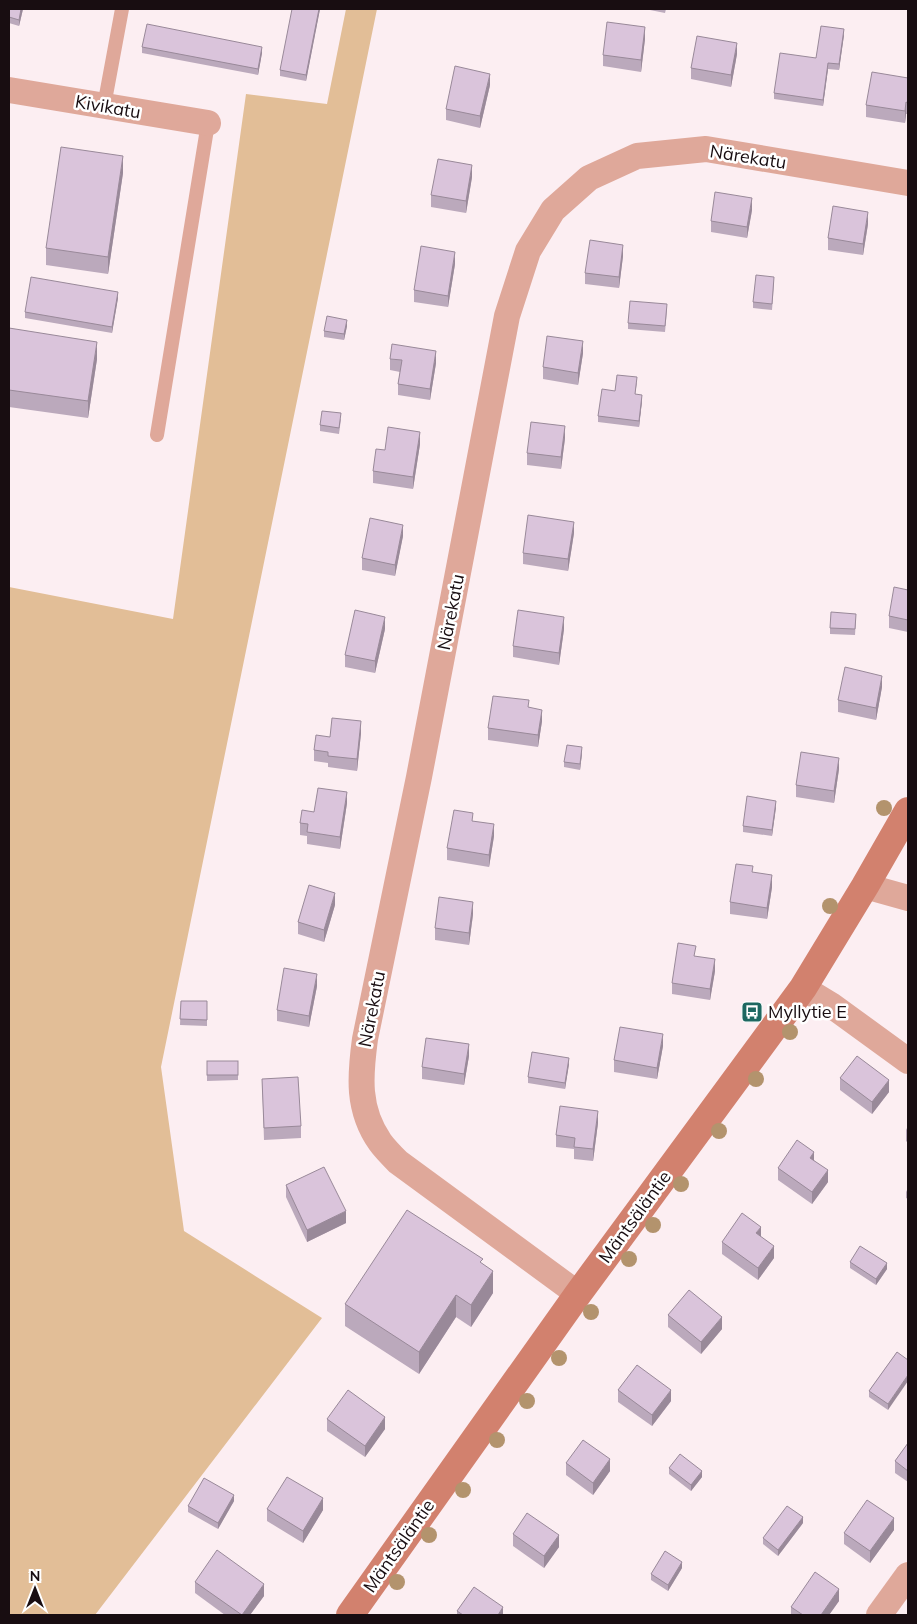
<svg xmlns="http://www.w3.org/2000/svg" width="917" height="1624" font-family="Mulish,sans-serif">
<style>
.green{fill:#e2be97}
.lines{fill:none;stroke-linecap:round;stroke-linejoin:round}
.lane{stroke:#dfa89a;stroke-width:14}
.street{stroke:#dfa89a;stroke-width:26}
.secondary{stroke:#d2816e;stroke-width:28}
.tree{fill:#b3936d}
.wall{fill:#bba9bc}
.shaded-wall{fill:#998999}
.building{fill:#dac4db;stroke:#998999}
.labels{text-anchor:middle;stroke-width:5;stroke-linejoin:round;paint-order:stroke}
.street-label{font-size:18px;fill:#180d11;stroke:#fff}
.poi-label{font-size:18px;fill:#180d11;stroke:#fff;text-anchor:start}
</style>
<rect width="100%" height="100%" fill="#fceef2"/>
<path class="green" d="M346,9H377L161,1067L184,1231L322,1318L95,1615H9V587L173,619L246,94L327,104Z"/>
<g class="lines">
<g class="lane">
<path d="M104,106L122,9"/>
<path d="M157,435L208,123"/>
</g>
<g class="street">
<path d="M9,90L208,123"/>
<path d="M865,886L908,898"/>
<path d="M803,988L831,1005L908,1061"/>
<path d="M578,1294L398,1162C392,1156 385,1149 380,1142C357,1109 360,1076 365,1039L419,777L507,316L528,251L553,210L589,178L637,156L706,149L908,183"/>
<path d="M879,1615L908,1575"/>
</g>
<path class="secondary" d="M350,1615L578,1294L803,988L865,886L908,811"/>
</g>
<g class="tree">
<circle cx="884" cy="808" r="8"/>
<circle cx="830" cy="906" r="8"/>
<circle cx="790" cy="1032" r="8"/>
<circle cx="756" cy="1079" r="8"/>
<circle cx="719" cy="1131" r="8"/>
<circle cx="681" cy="1184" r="8"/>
<circle cx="653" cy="1225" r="8"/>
<circle cx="629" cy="1259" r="8"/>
<circle cx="591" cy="1312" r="8"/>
<circle cx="559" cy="1358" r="8"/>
<circle cx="527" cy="1401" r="8"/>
<circle cx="497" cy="1440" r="8"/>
<circle cx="463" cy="1490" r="8"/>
<circle cx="429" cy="1535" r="8"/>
<circle cx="397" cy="1582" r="8"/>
</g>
<g class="wall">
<path d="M9,9H23L19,26L9,23Z"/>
<path d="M320,9L306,81L280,76V70Z"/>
<path d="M650,9H666L665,13L650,10Z"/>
<path d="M844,35L839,70L828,69L823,106L774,99V93Z"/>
<path d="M645,39L641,72L603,66V55Z"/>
<path d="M142,47L262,53L258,75L142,53Z"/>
<path d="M737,54L731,87L691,79V68Z"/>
<path d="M908,78V114H906L905,123L866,117V105Z"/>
<path d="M490,85L480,128L446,120V109Z"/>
<path d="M123,173L108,274L46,265V248Z"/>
<path d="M472,177L466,213L431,207V195Z"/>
<path d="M752,210L747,238L711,232V221Z"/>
<path d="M868,224L863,255L828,250V238Z"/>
<path d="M623,256L619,288L585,284V273Z"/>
<path d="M455,264L448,307L414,302V290Z"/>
<path d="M774,283L772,310L753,308V302Z"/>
<path d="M118,298L112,333L25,318V312Z"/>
<path d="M667,310L665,332L628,329V323Z"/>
<path d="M347,326L344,340L324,337V331Z"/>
<path d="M9,328L97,359L88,418L9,407Z"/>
<path d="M583,353L578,385L543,379V367Z"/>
<path d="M390,359L436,363L430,400L398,395V384L400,372L390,370Z"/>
<path d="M637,383L635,394L642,401L639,427L598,422V416L615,391Z"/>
<path d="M341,419L339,434L320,431V425Z"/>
<path d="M565,438L561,469L527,465V453Z"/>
<path d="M420,444L413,489L373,483V471Z"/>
<path d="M574,533L568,571L523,564V553Z"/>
<path d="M403,536L395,576L362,570V558Z"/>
<path d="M908,590V632L889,628V616Z"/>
<path d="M856,620L855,635L830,634V628Z"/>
<path d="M385,629L375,673L345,667V655Z"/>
<path d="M564,629L559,665L513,657V646Z"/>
<path d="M882,687L876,720L838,712V700Z"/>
<path d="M529,707L542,721L538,747L488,740V728Z"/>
<path d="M361,733L357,771L328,767V763L314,761V750L330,737Z"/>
<path d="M582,753L580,770L564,767V762Z"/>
<path d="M839,769L834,803L796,797V785Z"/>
<path d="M347,803L340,849L307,844V836L300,835V823L314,812Z"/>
<path d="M776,807L772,836L743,832V826Z"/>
<path d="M494,836L489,867L447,860V848Z"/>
<path d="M753,873L772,887L767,919L730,914V902Z"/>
<path d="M335,905L324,942L298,934V922Z"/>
<path d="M473,914L469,945L435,940V928Z"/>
<path d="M715,971L710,1000L672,994V983Z"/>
<path d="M317,986L309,1027L277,1021V1010Z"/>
<path d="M181,1001H207V1026L180,1025Z"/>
<path d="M663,1046L657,1079L614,1072V1060Z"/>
<path d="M469,1056L464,1085L422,1079V1067Z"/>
<path d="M207,1061H238V1080L207,1081Z"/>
<path d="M569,1064L565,1089L528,1083V1077Z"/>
<path d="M840,1078L889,1092L872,1114L840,1090Z"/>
<path d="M262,1079L301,1126V1138L264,1140Z"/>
<path d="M598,1123L593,1161L574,1159V1149L556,1147V1135Z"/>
<path d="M908,1126V1143L906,1141V1130Z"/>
<path d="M814,1160L828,1182L812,1204L778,1180V1168Z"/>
<path d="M286,1185L346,1223L307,1242L286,1197Z"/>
<path d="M908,1188V1199L906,1198V1192Z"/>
<path d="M722,1242L774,1258L758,1280L722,1254Z"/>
<path d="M850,1262L887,1269L876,1285L850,1268Z"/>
<path d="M483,1264L493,1293L471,1327L456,1317L419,1374L345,1326V1304Z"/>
<path d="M668,1315L722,1329L701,1354L668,1327Z"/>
<path d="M897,1352L888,1410L869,1397V1391Z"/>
<path d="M618,1390L671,1401L652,1426L618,1402Z"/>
<path d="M327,1419L385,1429L365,1457L327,1431Z"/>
<path d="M908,1443V1482L895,1473V1461Z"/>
<path d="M566,1463L610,1471L593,1495L566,1475Z"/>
<path d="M669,1468L702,1477L691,1491L669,1474Z"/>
<path d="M234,1501L218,1529L188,1512V1506Z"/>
<path d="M267,1509L323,1510L303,1543L267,1521Z"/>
<path d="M803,1523L778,1556L763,1544V1538Z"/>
<path d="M894,1530L870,1563L844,1544V1533Z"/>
<path d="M513,1534L559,1547L544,1568L513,1546Z"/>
<path d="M682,1568L668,1591L651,1580V1574Z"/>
<path d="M195,1582L264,1596L250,1615H225L195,1593Z"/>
<path d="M839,1601L829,1615H791V1607Z"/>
<path d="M457,1611L503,1615H457Z"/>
</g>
<g class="shaded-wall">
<path d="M21,9H23L19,26V20Z"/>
<path d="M319,9H320L306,81V75Z"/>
<path d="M645,27V39L641,72V60Z"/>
<path d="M844,29V35L839,70V64Z"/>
<path d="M737,43V54L731,87V75Z"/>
<path d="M262,47V53L258,75V69Z"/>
<path d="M828,63V69L823,106V100Z"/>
<path d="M490,74V85L480,128V116Z"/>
<path d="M906,102V114L905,123V111Z"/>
<path d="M123,156V173L108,274V257Z"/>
<path d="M472,165V177L466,213V201Z"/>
<path d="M752,198V210L747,238V227Z"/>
<path d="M868,212V224L863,255V244Z"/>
<path d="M623,245V256L619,288V277Z"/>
<path d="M455,252V264L448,307V296Z"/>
<path d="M118,292V298L112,333V327Z"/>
<path d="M347,320V326L344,340V334Z"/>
<path d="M583,341V353L578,385V373Z"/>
<path d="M97,342V359L88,418V401Z"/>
<path d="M436,351V363L430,400V389Z"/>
<path d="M642,395V401L639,427V421Z"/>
<path d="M565,426V438L561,469V457Z"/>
<path d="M420,432V444L413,489V477Z"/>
<path d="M574,522V533L568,571V559Z"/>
<path d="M403,525V536L395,576V565Z"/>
<path d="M385,617V629L375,673V661Z"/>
<path d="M564,617V629L559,665V653Z"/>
<path d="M882,676V687L876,720V708Z"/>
<path d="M542,710V721L538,747V735Z"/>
<path d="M361,721V733L357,771V759Z"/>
<path d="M582,747V753L580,770V764Z"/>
<path d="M839,758V769L834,803V791Z"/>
<path d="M347,792V803L340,849V837Z"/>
<path d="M776,801V807L772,836V830Z"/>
<path d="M494,824V836L489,867V855Z"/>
<path d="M772,875V887L767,919V908Z"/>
<path d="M335,893V905L324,942V930Z"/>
<path d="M473,902V914L469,945V933Z"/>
<path d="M715,959V971L710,1000V989Z"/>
<path d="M317,974V986L309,1027V1016Z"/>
<path d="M663,1034V1046L657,1079V1068Z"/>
<path d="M469,1044V1056L464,1085V1074Z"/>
<path d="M569,1058V1064L565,1089V1083Z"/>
<path d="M889,1080V1092L872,1114V1102Z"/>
<path d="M598,1111V1123L593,1161V1149Z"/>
<path d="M814,1152V1164L810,1158Z"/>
<path d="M828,1170V1182L812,1204V1192Z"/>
<path d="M346,1211V1223L307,1242V1230Z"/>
<path d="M761,1227V1238L756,1233Z"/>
<path d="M774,1246V1258L758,1280V1268Z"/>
<path d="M887,1263V1269L876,1285V1279Z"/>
<path d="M493,1271V1293L471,1327V1305Z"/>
<path d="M456,1295V1317L419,1374V1352Z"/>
<path d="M722,1317V1329L701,1354V1342Z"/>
<path d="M908,1375V1381L888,1410V1404Z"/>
<path d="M671,1390V1401L652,1426V1415Z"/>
<path d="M385,1417V1429L365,1457V1446Z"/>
<path d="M610,1459V1471L593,1495V1483Z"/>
<path d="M702,1471V1477L691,1491V1485Z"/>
<path d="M234,1495V1501L218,1529V1523Z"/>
<path d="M323,1498V1510L303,1543V1531Z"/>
<path d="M803,1517V1523L778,1556V1550Z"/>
<path d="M894,1518V1530L870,1563V1551Z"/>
<path d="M559,1535V1547L544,1568V1556Z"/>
<path d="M682,1562V1568L668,1591V1585Z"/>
<path d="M264,1584V1596L250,1615H242Z"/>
<path d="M839,1589V1601L829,1615H821Z"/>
<path d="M503,1607V1615H498Z"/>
</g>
<g class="building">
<path d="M9,9H21L19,20L9,17Z"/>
<path d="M292,9H319L306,75L280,70Z"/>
<path d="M607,22L645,27L641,60L603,55Z"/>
<path d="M147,24L262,47L258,69L142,47Z"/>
<path d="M821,26L844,29L839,64L828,63L823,100L774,93L780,53L816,58Z"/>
<path d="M697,36L737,43L731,75L691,68Z"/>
<path d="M455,66L490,74L480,116L446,109Z"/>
<path d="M872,72L908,78V103L906,102L905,111L866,105Z"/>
<path d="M61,147L123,156L108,257L46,248Z"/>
<path d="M438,159L472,165L466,201L431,195Z"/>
<path d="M715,192L752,198L747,227L711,221Z"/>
<path d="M833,206L868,212L863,244L828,238Z"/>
<path d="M590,240L623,245L619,277L585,273Z"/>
<path d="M421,246L455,252L448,296L414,290Z"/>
<path d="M756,275L774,277L772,304L753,302Z"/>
<path d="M31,277L118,292L112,327L25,312Z"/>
<path d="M630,301L667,304L665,326L628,323Z"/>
<path d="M327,316L347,320L344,334L324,331Z"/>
<path d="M9,328L97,342L88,401L9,390Z"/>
<path d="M547,336L583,341L578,373L543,367Z"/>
<path d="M392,344L436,351L430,389L398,384L402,360L390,359Z"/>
<path d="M617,375L637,377L635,394L642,395L639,421L598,416L602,389L615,391Z"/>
<path d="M322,411L341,413L339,428L320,425Z"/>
<path d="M531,422L565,426L561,457L527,453Z"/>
<path d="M388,427L420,432L413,477L373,471L376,449L385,450Z"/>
<path d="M528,515L574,522L568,559L523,553Z"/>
<path d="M370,518L403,525L395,565L362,558Z"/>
<path d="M894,587L908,590V620L889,616Z"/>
<path d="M355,610L385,617L375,661L345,655Z"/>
<path d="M518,610L564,617L559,653L513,646Z"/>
<path d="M831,612L856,614L855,629L830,628Z"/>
<path d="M845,667L882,676L876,708L838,700Z"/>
<path d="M493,696L529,700L528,707L542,710L538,735L488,728Z"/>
<path d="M332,718L361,721L357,759L328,756V752L314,750L316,735L330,737Z"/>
<path d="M567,745L582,747L580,764L564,762Z"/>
<path d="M801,752L839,758L834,791L796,785Z"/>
<path d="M318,788L347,792L340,837L307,832L308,824L300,823L302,810L314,812Z"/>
<path d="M747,796L776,801L772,830L743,826Z"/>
<path d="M454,810L473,813L472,821L494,824L489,855L447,848Z"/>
<path d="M736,864L753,866L752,872L772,875L767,908L730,902Z"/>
<path d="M309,885L335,893L324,930L298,922Z"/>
<path d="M439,897L473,902L469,933L435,928Z"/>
<path d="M678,943L696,946L694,956L715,959L710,989L672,983Z"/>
<path d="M284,968L317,974L309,1016L277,1010Z"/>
<path d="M181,1001H207V1020L180,1019Z"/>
<path d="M620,1027L663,1034L657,1068L614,1060Z"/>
<path d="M426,1038L469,1044L464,1074L422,1067Z"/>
<path d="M532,1052L569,1058L565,1083L528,1077Z"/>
<path d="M857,1056L889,1080L872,1102L840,1078Z"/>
<rect x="207" y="1061" width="31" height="14"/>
<path d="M298,1077L301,1126L264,1128L262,1079Z"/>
<path d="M560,1106L598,1111L593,1149L574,1147L575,1138L556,1135Z"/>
<path d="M797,1140L814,1152L810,1158L828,1170L812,1192L778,1168Z"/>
<path d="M324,1167L346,1211L307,1230L286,1185Z"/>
<path d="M407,1210L483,1259L480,1262L493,1271L471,1305L456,1295L419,1352L345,1304Z"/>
<path d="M742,1213L761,1227L756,1233L774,1246L758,1268L722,1242Z"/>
<path d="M860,1246L887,1263L876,1279L850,1262Z"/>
<path d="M689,1290L722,1317L701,1342L668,1315Z"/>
<path d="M897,1352L908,1360V1375L888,1404L869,1391Z"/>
<path d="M637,1365L671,1390L652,1415L618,1390Z"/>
<path d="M348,1390L385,1417L365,1446L327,1419Z"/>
<path d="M583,1440L610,1459L593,1483L566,1463Z"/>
<path d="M908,1443V1471L895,1461Z"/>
<path d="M680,1454L702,1471L691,1485L669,1468Z"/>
<path d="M287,1477L323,1498L303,1531L267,1509Z"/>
<path d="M204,1478L234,1495L218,1523L188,1506Z"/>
<path d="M867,1500L894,1518L870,1551L844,1533Z"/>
<path d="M787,1506L803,1517L778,1550L763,1538Z"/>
<path d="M527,1513L559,1535L544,1556L513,1534Z"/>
<path d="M217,1550L264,1584L242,1615L195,1582Z"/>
<path d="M665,1551L682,1562L668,1585L651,1574Z"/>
<path d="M815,1572L839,1589L821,1615H803L791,1607Z"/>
<path d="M474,1587L503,1607L498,1615H463L457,1611Z"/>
</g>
<defs>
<g id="bus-square" transform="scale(1.125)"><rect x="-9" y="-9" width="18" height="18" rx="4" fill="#1d6861" stroke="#fff"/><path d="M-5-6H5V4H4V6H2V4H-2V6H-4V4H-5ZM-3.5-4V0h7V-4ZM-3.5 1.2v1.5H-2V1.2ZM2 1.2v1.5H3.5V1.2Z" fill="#fff"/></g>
</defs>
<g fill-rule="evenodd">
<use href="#bus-square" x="752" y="1012"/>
</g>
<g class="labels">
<g class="street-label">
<text transform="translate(108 107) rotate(10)" y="6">Kivikatu</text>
<text transform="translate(748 157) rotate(9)" y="6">Närekatu</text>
<text transform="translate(451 612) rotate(-79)" y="6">Närekatu</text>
<text transform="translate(372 1009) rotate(-79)" y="6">Närekatu</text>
<text transform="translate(635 1217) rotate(-54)" y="6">Mäntsäläntie</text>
<text transform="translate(399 1546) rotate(-55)" y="6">Mäntsäläntie</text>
</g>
<g class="poi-label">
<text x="768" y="1018">Myllytie E</text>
</g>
</g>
<rect width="917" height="1624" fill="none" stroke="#180d11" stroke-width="20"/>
<g transform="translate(35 1589)" stroke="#ffffff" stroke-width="4" paint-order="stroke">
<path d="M0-4L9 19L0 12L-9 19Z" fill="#180d11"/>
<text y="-8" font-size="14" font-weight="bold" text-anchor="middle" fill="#180d11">N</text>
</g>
</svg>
